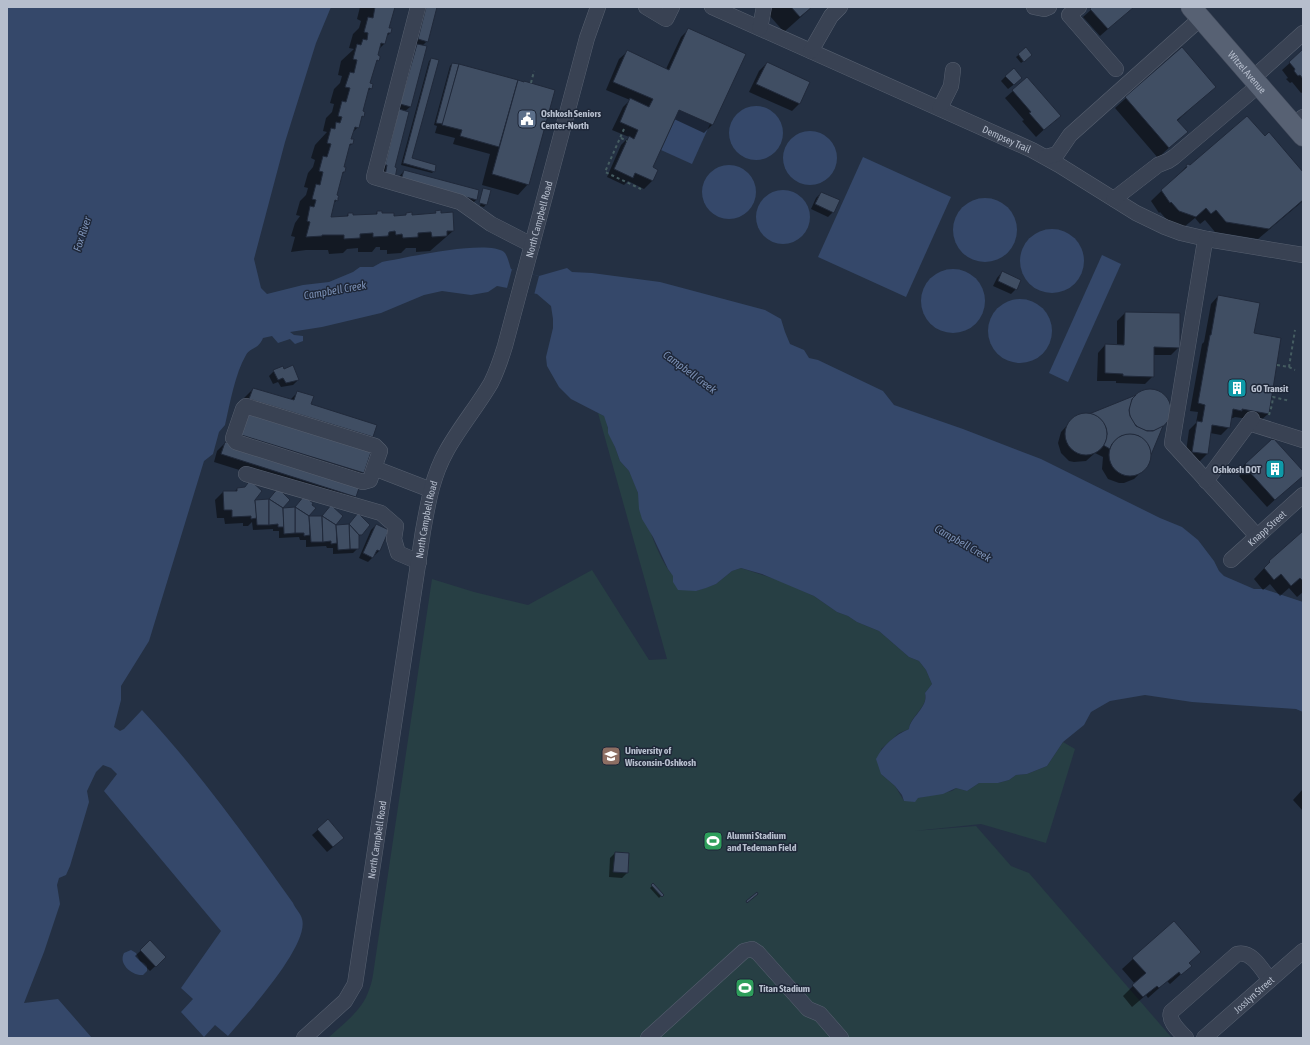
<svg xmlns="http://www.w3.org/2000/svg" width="1310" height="1045" font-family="'Asap Condensed',sans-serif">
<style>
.green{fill:#273f44}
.water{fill:#35486a}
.pier{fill:#243043}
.shadow{fill:#0007}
.building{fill:#404e63;stroke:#20293a}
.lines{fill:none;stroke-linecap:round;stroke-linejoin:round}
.minor-casing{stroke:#576070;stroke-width:16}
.major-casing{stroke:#434b5c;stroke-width:21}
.path{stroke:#455c61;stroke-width:2;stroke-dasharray:3 3;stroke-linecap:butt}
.minor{stroke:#394253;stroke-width:15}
.major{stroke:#576173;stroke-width:20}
.labels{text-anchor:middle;stroke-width:3;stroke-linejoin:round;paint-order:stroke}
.street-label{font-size:10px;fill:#b6becd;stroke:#1e2738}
.poi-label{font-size:10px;font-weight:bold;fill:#b6becd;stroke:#1e2738;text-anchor:start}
.water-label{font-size:11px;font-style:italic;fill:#7c91b6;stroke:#1e2738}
</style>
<rect width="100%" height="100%" fill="#243043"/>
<path class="green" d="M598,413L604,416L606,420L609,433L615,447L620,461L629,471L634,482L638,493L639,499C646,519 659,562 673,575C679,582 689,586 696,591L716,584L732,571L741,568L781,581L814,596L837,612L848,616L857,622L879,631L909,657L919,661L926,670L932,684L925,693C929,707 910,716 909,729L899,733L881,749V774L895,786L904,801L952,791L956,788L967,791L979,783H998L1009,780L1016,775L1027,774L1047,766L1063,742L1075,749L1046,843L981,824L914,831L976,826L1011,866L1029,873L1172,1038H328C343,1024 362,1011 369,990C372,983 373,975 374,968L432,579L474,592L528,605L592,570L649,660L667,659Z"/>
<g class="water">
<path d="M7,7H331L316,43L285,142L254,259L261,288L267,294L303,285L329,282L353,272L360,267H373L382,262C405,258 487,239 504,252C508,256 509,264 511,269L539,276L567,268L572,272L592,273L660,282L765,310L781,319L785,332L790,344L804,350L809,358L818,360L883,391L894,405L963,429L1041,459L1160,518L1182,527L1198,540L1214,561L1219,571L1224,576L1254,589H1264L1303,602V712L1296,709L1192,702L1145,695L1110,701L1091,712L1084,725L1063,742L1047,766L1027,774L1016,775L1009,780L998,783H979L967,791L956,788L943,794L918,798L915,802L904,801L902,795L895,786L881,774L876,759C883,745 895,735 909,729C910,717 929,707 925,693L932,684L926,670L919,661L909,657L879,631L857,622L848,616L837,612L814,596L762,574L741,568L732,571L716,584L706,588L696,591L678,590L673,582V576L668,569L653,537L642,519L639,509L638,493L629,471L620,461L615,447L608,433V428L604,416L571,399L559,387L547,366L546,357L553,328V319L551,306L537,294L497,286L488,292L471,295L442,291L424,295L381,313L322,327L290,332L294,335L303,336V341L295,344L290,339L278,343L272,336L263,338C258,350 251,347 246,355C235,374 230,403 225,425L219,432L213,454L204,461L149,641L121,686V700L114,727L120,731L124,729L142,710C198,770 245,836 293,903C295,908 301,914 302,919C310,945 245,1016 228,1036L215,1025L204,1037L181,1012L193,999L181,988L221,931L104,791L117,774L111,768L103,765L96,772L87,791L89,802L70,866L66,875L59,878L57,885L60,904L44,952L24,1003L58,999L92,1038H7Z"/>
<circle cx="756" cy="133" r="27"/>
<path d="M679,110L710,124L692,164L661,150Z"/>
<circle cx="810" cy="158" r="27"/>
<path d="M863,157L951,197L906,297L818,257Z"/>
<circle cx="729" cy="192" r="27"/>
<circle cx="783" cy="217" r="27"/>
<circle cx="985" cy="230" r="32"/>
<circle cx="1052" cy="261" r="32"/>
<path d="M1102,255L1121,264L1068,382L1049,373Z"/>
<circle cx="953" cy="301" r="32"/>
<circle cx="1020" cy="331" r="32"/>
<path d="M131,950L136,953L140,961L144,963L147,966V971L143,975C132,976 118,964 124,953Z"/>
</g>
<path class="pier" d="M512,269L539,276L534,295L507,288Z"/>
<g class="shadow">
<path d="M360,7H395L388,28L390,33L386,37L384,44L378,50L377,55L378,60L374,64L369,84L371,88L367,92L362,112L363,116L360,120L358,127L352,133L350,139L352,144L348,147L343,167L344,172L341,176L335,196L337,200L333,204L329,218L346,217L348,214L352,216L375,215L377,212L381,214L394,217L404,216L407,214L411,216L433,215L436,212L453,231L430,251L416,252V248H406L401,253L387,254V250H380V247H376L372,252H358V248L347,249L343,253L329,254L328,250H306L291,252L295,237L291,236L295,223L300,216L296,215L300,201L306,195L308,188L304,187L308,173L313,167L315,160L311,158L315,145L327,132L323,131L326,118L332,112L334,104L330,103L334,89L340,83L342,76L338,75L341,61L354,49L349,48L353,34L359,28L361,21L357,19Z"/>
<path d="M423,7H436L427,41L422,46L410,107L404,112L394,168L377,183L409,53L417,45L414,44Z"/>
<path d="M762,7H812L784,32Z"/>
<path d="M1094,7H1133L1100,36L1083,17Z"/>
<path d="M689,29L744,54L712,125L704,133L674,119L652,168L657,170L652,181L644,189L628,181L624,185L607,177L621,145L629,137L612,130L623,107L630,100L606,90L619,59L627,52L666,69L681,37Z"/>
<path d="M1182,48L1214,87L1177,121L1186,132L1158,158L1115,108Z"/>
<path d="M1026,49L1031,55L1021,63L1016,57Z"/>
<path d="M1303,51V92L1301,93L1292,82L1290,83L1286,79L1288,78L1282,70Z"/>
<path d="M432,59L410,159L434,171L432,173L401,165L429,61Z"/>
<path d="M767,63L800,103L792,111L749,92L759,71Z"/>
<path d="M452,64L524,83L528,184L518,195L482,185L490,154L453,144L455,138L435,133L437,126L434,125L450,66Z"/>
<path d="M1006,76L1016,83L1008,89L1001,81Z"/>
<path d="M1013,91L1051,123L1036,137L1022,121L1024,120L1005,98Z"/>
<path d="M1187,166L1303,174V201L1258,239L1215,232L1205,220L1200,224L1195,218L1184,227L1168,221L1160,212L1159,213L1151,201Z"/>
<path d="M404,171L478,191L476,200L468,208L397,179Z"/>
<path d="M484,189L486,204L484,207L480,206Z"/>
<path d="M821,193L833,212L828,217L811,209L816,198Z"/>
<path d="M1002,272L1016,289L1011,294L993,286L997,278Z"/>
<path d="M1218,296L1253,334L1268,414L1260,421L1235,417L1233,418H1230L1229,427L1221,435L1210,433L1207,454L1199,462L1185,459L1189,430L1196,423L1198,412L1190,411L1202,344L1204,342L1211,304Z"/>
<path d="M1125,313L1179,347L1171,355H1153V376L1145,384L1116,383V381H1097L1098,353L1105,345H1117V321Z"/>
<path d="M284,370L298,380L293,385L281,387L278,382L273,384L269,376L274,371Z"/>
<path d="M253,389L290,400L298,392L310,405L372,437L362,447L370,449L363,473L352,484L355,496L347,504L214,462L217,451L225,443L228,444L243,399Z"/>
<path d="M1147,391L1158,392L1166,400L1170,410L1169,416L1163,426L1150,455L1147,466L1134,479L1124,483H1119L1108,479L1102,469L1103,457L1095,453L1086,461L1074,462L1069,461L1061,453L1058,443L1061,432L1073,419L1077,416L1089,415Z"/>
<path d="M1245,464L1303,473V474L1267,507L1239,476L1240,475L1238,472Z"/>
<path d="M237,489L253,501L268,500L278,489L280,509L307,518L321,517L334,526L349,525L361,534L358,537V548L353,553L333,554V548H327L326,546L306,547V540H300L299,537L279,538V531H273V529L253,530L252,522L248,526H243V523L225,524L224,518H217L215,500L223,492H234Z"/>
<path d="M376,525L379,551L368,562L359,558L371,530Z"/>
<path d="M1303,533V592L1297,597L1289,588L1280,596L1270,584L1263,590L1254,579L1270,562Z"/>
<path d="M1303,789V811L1293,800Z"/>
<path d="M328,821L338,843L327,852L312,835Z"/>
<path d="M615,853L627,873L622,878L609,877L610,858Z"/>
<path d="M653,885L662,895L659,898L650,888Z"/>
<path d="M150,942L165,957L150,971L135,956Z"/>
<path d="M1133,959L1188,963L1190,966L1170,984L1167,981L1148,998L1146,995L1132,1007L1123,996L1135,984L1122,969Z"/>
</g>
<g class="building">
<path d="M375,7H395L389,28H392L391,33H388L385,44L381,43L378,55L380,56V58L379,61L377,60L370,83L373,84L372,89L369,88L363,111L365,112L364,117L362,116L359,128L355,127L351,139H354L353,144H350L344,167H346L345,172H343L337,195L339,196L338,198V201L335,200L331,217L348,216V213H353V215L377,214V211H382V213H394V216L406,215V213L412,212V215L436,213L435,211L441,210V213L453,212L454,231H447V236L432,237L431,232L418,233V237L403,238L402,234L396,235L395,231L389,232L388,236L373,237V233L360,234V238L344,239V235H322V236L306,237L310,222L307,221L310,206L314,207L316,200L312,199L316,184L320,185L323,172L319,171L323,156L327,157L331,144L327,143L331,128L335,129L336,122L340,123L342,117L338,116L342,101L346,102L350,88L345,87L350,72L354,73L357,60L353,59L357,44L361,45L363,39L367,40L368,33L364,32L368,17L373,18Z"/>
<path d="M426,7H437L428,42L418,39Z"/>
<path d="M791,7H812L800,17Z"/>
<path d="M1092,7H1134L1108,29L1090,9Z"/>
<path d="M688,28L746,54L713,125L679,110L653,167L658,170L653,181L635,173L633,178L614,169L629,136L634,139L638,130L620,122L630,98L649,107L653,99L613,82L627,50L669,70Z"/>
<path d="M417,44L427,46L411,107L400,104Z"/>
<path d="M1026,47L1032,55L1024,62L1018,54Z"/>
<path d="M1182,47L1216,87L1177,120L1188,132L1169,148L1125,97Z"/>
<path d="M1303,49V79L1300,75L1298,76L1294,71L1295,69L1289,62Z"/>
<path d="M431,58L439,60L412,158L436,165L435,172L403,163Z"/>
<path d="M767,62L810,82L800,104L756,84Z"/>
<path d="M452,63L459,64L443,124L436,123Z"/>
<path d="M459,64L518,80L499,147L460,136L462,130L442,125Z"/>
<path d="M1014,68L1022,78L1014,85L1005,76Z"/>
<path d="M1027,77L1061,116L1044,130L1029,113L1031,112L1012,90Z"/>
<path d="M518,80L524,82V81L555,90L529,185L492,174Z"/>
<path d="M399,109L409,112L395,167L397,168L395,178L385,176L387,165H385Z"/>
<path d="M1247,116L1265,136L1269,132L1303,172V200L1269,229L1226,222L1216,210L1211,214L1206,208L1196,217L1179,211L1171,202L1170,203L1161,190L1187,167L1186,165L1188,164L1190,165Z"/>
<path d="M404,170L479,190L477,200L401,180Z"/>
<path d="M483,188L491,190L487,205L479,203Z"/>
<path d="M821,192L840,200L834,213L815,204Z"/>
<path d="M1002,271L1021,280L1017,290L998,281Z"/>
<path d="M1218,295L1260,303L1254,333L1281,338L1269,414L1242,409V411L1233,409L1230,428L1212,425L1208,454L1192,452L1197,421L1202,422L1205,405L1198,403L1210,335H1211Z"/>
<path d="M1125,312L1180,313V348L1154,347V377L1123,376V374L1105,373V344L1124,345Z"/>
<path d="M293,365L299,380L286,383L283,378L278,380L273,370L283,366L284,369Z"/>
<path d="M253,388L294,400L297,391L314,396L311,404L377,425L373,437L249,399Z"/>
<circle cx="1150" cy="410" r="21"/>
<path d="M1136,395L1132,399L1129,410L1130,416L1136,426L1147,431H1153L1163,426L1151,455L1147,444L1139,436L1133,435L1121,436L1112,444L1110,449L1103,445L1107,434L1106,428L1099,418L1089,414Z"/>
<path d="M246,409L372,449L364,473L238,434Z"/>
<circle cx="1086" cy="434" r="21"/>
<circle cx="1130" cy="455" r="21"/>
<path d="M1272,439L1273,440L1274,439L1303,471V476L1275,500L1246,468L1247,467L1245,464Z"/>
<path d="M225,442L360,485L356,497L221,454Z"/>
<path d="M250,480L262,491L255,500L257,518L251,519V516L232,517V510H224L223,491H237V488L245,487Z"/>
<path d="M278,488L290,500L283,508L269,499Z"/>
<path d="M304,496L313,503L312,505L316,508L309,516L295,507Z"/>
<path d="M269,499V525H257L255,500Z"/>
<path d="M269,499L283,508L284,527H278V524L269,525Z"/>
<path d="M331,505L343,516L336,525L322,516Z"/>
<path d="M295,507L309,516L310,535L304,536V533H295Z"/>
<path d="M295,507V533L284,534L283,508Z"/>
<path d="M358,513L370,525L362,535H359L349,524Z"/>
<path d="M309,516H322L323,542H311Z"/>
<path d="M322,516L336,525L337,543L331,544V541L323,542Z"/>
<path d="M349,524L359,535V549H350Z"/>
<path d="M349,524L350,549L338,550L336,525Z"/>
<path d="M376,524L389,530L380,551L377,550L373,558L363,553Z"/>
<path d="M1303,531V581L1300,578L1291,586L1281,574L1274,580L1264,568L1270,562L1269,561Z"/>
<path d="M328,819L344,838L333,847L317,829Z"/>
<path d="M615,852L629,853L628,873L613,872Z"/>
<path d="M653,883L664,895L662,897L651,885Z"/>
<path d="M757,892L758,894L747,903L746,901Z"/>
<path d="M1174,921L1201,952L1189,963L1192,966L1181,975L1179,972L1159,988L1157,986L1143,997L1132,985L1146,973L1132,958Z"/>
<path d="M150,940L166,957L156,967L140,950Z"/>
</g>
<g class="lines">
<g class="minor-casing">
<g id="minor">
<path d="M418,7L374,177L460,202L491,224L532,245"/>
<path d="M646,7L666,19L672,7"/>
<path id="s1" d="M712,7L1032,150L1059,165L1136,213L1165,227L1181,233L1207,239L1303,255"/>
<path d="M1034,7L1044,9L1049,7"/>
<path d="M1079,7L1069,15L1116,69"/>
<path d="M760,28L764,7"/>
<path d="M811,51L831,16L840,7"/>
<path d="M1253,78L1303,33"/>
<path d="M940,108L951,86L953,70"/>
<path d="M1294,125L1303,117"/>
<path d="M1046,157L1057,154L1070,135L1201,18"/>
<path d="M1114,199L1158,165L1168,161L1174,157L1259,85"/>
<path d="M1207,239L1204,247L1172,443L1257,536"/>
<path d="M1249,423L1303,440"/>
<path d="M374,468L380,451L375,446L246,406L243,409L233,438L236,442L363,482L370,480L374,468L431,490"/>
<path d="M246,474L381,513L396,526L394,539L398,553L419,562"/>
<path d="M1206,481L1252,419"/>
<path id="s2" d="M1231,560L1303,495"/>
<path id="s3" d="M304,1038L345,1001L355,984L423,531C428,504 432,477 446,452C459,428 477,407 491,383C497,371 501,359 505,346L587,38L598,7"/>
<path d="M648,1038L744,951L752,949L758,953L808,1009L820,1014L841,1038"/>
<path d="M1186,1038C1180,1031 1168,1022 1171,1012L1237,954C1252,950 1262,970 1270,980"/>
<path id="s4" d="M1204,1038L1303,951"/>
</g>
</g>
<g class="major-casing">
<g id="major">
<path id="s5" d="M1191,7L1303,136"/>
</g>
</g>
<g class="path">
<path d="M531,83L534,71"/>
<path d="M624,129L605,172L641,189"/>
<path d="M621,138L627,141"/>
<path d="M1277,365L1289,367L1295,330"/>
<path d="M1289,367L1295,370"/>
<path d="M1269,415L1272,405L1273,397L1290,401"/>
</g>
<use href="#minor" class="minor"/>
<use href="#major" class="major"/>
</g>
<defs>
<g id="civic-square" transform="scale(1)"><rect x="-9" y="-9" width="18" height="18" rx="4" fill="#5c6f8a" stroke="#1e2738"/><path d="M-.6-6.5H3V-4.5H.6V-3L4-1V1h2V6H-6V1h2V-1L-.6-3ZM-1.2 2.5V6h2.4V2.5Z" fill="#fff"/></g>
<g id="building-square" transform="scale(1)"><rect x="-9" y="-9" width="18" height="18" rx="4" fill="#0f9aa8" stroke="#1e2738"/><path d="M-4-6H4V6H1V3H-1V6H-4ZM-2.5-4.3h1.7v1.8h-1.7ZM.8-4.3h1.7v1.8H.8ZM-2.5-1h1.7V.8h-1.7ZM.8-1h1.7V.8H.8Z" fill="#fff"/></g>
<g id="university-square" transform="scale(1)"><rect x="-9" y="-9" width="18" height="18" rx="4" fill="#8d6e63" stroke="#1e2738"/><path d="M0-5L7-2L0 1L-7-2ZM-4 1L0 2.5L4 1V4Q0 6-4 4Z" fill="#fff"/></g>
<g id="stadium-square" transform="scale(1)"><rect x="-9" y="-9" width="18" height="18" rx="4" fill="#2e9e5b" stroke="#1e2738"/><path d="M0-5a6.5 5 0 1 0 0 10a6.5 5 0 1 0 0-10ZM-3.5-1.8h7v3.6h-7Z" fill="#fff"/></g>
</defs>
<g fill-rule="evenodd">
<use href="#civic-square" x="527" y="119"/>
<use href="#building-square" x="1237" y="388"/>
<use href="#building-square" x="1275" y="469"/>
<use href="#university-square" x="611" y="756"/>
<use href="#stadium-square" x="713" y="841"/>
<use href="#stadium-square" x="745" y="988"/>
</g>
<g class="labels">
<g class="street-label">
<text dy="4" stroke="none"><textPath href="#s5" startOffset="86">Witzel Avenue</textPath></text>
<text dy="4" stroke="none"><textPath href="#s1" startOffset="323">Dempsey Trail</textPath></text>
<text dy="4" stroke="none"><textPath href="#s3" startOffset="869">North Campbell Road</textPath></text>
<text dy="4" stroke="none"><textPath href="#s3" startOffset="545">North Campbell Road</textPath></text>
<text dy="4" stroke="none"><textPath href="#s2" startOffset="48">Knapp Street</textPath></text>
<text dy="4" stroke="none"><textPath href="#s3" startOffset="221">North Campbell Road</textPath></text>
<text dy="4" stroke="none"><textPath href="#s4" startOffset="66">Josslyn Street</textPath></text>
</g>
<g class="poi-label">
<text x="541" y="117">Oshkosh Seniors<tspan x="541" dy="12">Center-North</tspan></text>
<text x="1251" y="392">GO Transit</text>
<text x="1261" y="473" text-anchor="end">Oshkosh DOT</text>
<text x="625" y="754">University of<tspan x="625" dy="12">Wisconsin-Oshkosh</tspan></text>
<text x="727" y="839">Alumni Stadium<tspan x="727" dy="12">and Tedeman Field</tspan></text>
<text x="759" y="992">Titan Stadium</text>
</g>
<g class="water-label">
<text transform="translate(82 234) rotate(-72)" y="4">Fox River</text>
<text transform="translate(335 290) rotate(-10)" y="4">Campbell Creek</text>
<text transform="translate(690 372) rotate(37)" y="4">Campbell Creek</text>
<text transform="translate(963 543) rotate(30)" y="4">Campbell Creek</text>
</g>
</g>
<rect width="1310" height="1045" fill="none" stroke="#b6becd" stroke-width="16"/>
</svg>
